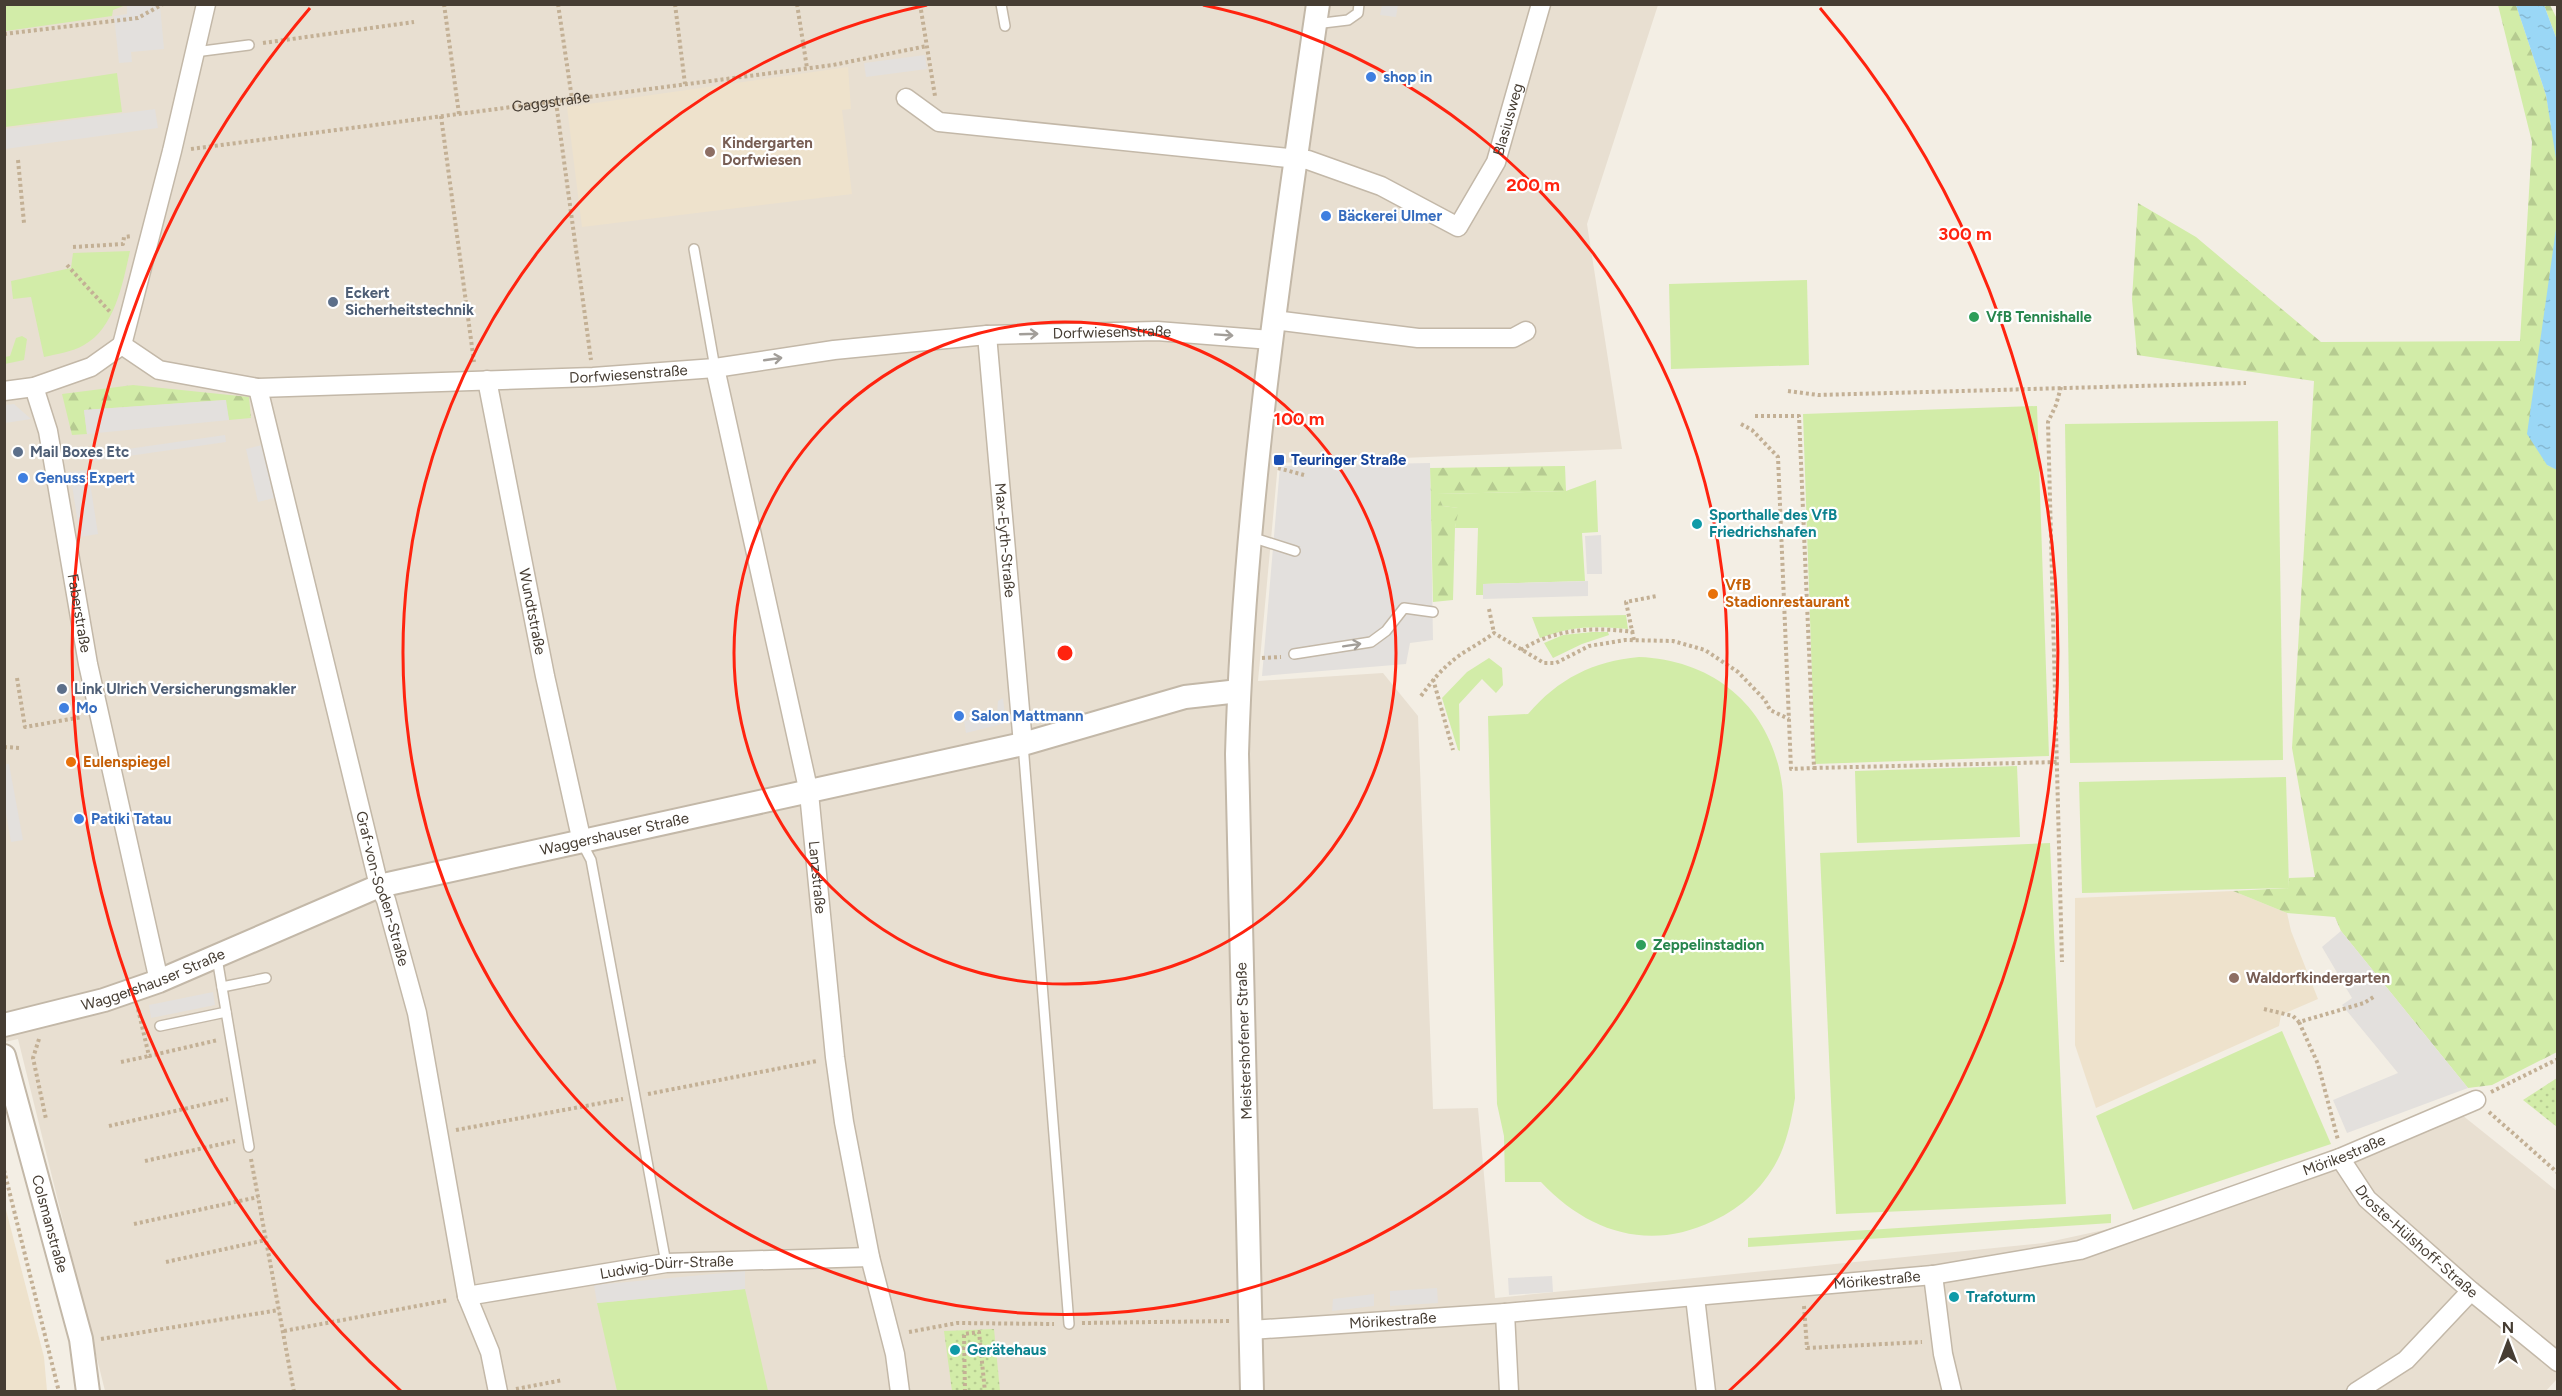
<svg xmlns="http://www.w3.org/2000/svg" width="2562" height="1396" font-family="Figtree,sans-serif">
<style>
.residential{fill:#e8dfd1}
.education{fill:#eee2cc}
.grass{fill:#d2eca8}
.forest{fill:url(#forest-firs)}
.garden{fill:url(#garden-dots)}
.parking{fill:#e3e0dd}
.water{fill:url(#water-ripples)}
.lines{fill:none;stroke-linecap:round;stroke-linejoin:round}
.service-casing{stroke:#c3b8a8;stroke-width:12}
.minor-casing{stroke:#c3b8a8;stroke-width:21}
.tertiary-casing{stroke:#c3b8a8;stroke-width:26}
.path{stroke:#c3b095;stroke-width:4;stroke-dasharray:3 3;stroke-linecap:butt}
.service{stroke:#fff;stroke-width:9}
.minor{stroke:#fff;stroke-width:18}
.tertiary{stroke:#fff;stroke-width:22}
.oneway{stroke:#a29e99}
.ring{fill:none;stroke:#ff230f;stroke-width:3}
.shop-dot{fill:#3f7fe0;stroke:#fff;stroke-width:2}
.education-dot{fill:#8d6e63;stroke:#fff;stroke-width:2}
.service-dot{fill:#5c6f8a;stroke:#fff;stroke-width:2}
.leisure-dot{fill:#2e9e5b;stroke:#fff;stroke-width:2}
.transit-dot{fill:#1a4fb4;stroke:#fff;stroke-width:2}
.culture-dot{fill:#0f9aa8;stroke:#fff;stroke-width:2}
.food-dot{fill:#e8710a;stroke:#fff;stroke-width:2}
.labels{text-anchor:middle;stroke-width:4.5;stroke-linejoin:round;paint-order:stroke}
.shop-label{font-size:15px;font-weight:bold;fill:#366cbe;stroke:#fff;text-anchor:start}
.street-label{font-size:15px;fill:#463d33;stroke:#fff}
.education-label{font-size:15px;font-weight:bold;fill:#785e54;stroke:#fff;text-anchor:start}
.service-label{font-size:15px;font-weight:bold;fill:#4e5e75;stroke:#fff;text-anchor:start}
.leisure-label{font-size:15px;font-weight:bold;fill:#27864d;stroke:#fff;text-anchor:start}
.transit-label{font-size:15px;font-weight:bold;fill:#164399;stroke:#fff;text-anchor:start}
.culture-label{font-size:15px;font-weight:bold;fill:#0d838f;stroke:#fff;text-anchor:start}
.food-label{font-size:15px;font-weight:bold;fill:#c56008;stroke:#fff;text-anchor:start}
.centre{fill:#ff230f;stroke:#fff;stroke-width:3}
.ring-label{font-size:18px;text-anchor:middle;font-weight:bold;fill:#ff230f;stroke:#fff;stroke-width:4.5;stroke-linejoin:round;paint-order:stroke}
</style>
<defs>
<pattern id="forest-firs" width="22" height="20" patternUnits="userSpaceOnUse" patternTransform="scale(1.5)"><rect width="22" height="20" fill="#d2eca8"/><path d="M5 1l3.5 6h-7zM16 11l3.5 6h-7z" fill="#b6cb91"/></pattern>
<pattern id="garden-dots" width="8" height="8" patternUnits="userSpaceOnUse" patternTransform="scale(1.5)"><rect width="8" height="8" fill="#d2eca8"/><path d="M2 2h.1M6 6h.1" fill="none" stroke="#b6cb91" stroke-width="1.8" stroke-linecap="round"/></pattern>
<pattern id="water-ripples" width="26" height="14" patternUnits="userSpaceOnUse" patternTransform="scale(1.5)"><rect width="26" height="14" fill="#9ad7f6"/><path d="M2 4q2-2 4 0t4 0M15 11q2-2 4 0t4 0" fill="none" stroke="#86b9d3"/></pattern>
</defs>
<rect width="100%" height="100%" fill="#f3eee4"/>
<path class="residential" d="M5,5H1658L1587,224L1622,449L1278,463L1258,681L1383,673L1418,716L1433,1109L1478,1108L1495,1298L2044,1243L2113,1228L2457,1111L2557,1191V1379L2545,1392L105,1391L18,1039L5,1042Z"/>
<g class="education">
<path d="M848,67L851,109L842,110L852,194L582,227L567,107Z"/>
<path d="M2233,891L2287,913L2291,931L2318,999L2281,1015L2279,1026L2096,1108L2075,1045V898Z"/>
<path d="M5,1206L44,1357L47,1391H5Z"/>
</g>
<g class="grass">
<path d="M4,5L5,4L126,5L113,10L112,16L6,31Z"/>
<path d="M117,73L122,112L5,127V90Z"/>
<path d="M130,251C123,282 115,328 84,345C72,352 57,354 44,357L31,297L13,299L11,281L71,268L73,253Z"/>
<path d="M1807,280L1809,365L1671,369L1669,284Z"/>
<path d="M22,336L27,339L24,360L5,364V357L10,356L16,338Z"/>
<path d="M2037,406L2049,756L1815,764L1803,414Z"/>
<path d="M2278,421L2283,760L2070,763L2065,424Z"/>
<path d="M1596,480L1598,532L1582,533L1585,581L1483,584V595H1476L1478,528H1455L1458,508L1443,506L1436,494L1566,491Z"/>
<path d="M1626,615L1628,629C1592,626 1574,626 1540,638L1532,617Z"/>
<path d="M1592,632H1608L1609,635L1582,644L1553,658L1544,643L1563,635Z"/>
<path d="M1639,657C1719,660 1776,713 1783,793L1795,1098C1792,1117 1788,1137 1780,1155C1766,1185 1743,1207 1713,1221C1649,1252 1588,1232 1541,1182H1505L1504,1136L1497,1104L1488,716L1528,714C1558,679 1593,661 1639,657Z"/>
<path d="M1489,658L1502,668L1503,685L1496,693L1482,679L1459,704L1460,751L1458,750L1442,698L1467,672Z"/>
<path d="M2017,766L2020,837L1857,843L1855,771Z"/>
<path d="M2286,777L2289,888L2082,893L2079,782Z"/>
<path d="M2050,843L2066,1204L1836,1214L1820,853Z"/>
<path d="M2282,1031L2331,1144L2133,1210L2096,1116Z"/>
<path d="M2111,1214V1223L1748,1247V1238Z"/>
<path d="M745,1289L768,1391H617L597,1303Z"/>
</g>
<g class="forest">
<path d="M2498,5H2516L2546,95L2558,165L2557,222L2547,465L2558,470L2557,1052L2492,1085L2468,1088L2341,931L2335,917L2287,913L2233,891L2289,888V878L2315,877L2292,748L2314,381L2137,355L2132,299L2138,203L2196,237L2321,342L2520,341L2532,142Z"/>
<path d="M2544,5H2550L2557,19V40Z"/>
<path d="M133,385L249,397L251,418L229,420L225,400L84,410L87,434L72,435L62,394Z"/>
<path d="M1565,466L1566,491L1437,494L1443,506L1459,508L1455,528L1453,600L1433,602L1430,468Z"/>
</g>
<g class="garden">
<path d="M2557,1078V1127L2523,1100Z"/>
<path d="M994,1329L1000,1391H952L944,1331Z"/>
</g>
<g class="parking">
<path d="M160,5L164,49L131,52L132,62L119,63L114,16L127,14V6Z"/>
<path d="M1382,5H1398L1396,17L1380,15Z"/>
<path d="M925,55L927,69L866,77L864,63Z"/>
<path d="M155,109L158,128L5,149V129Z"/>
<path d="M226,400L229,420L87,434L84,410Z"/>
<path d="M14,404L31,419L5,423V405Z"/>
<path d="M225,435L226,442L94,461L93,454Z"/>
<path d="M262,445L274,498L258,502L246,449Z"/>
<path d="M1430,463L1433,640L1410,643L1406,664L1262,676L1280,466Z"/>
<path d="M88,470L98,534L80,537L70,472Z"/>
<path d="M1601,535L1602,574H1587L1585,536Z"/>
<path d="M1588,581V596L1483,599V584Z"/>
<path d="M1003,698L1006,723L966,733L964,721L997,715L998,701Z"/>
<path d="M5,764H9L23,840L11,842L5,808Z"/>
<path d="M2341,931L2468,1088L2347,1133L2333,1100L2398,1073L2342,1005L2352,998L2322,947Z"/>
<path d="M213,992L215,1005L151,1018L149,1005Z"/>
<path d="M745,1271V1289L597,1303L594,1285Z"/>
<path d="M1552,1276L1553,1292L1509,1295L1508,1278Z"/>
<path d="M1437,1288L1438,1303L1390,1306V1291Z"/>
<path d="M1374,1294V1306L1332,1311L1333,1299Z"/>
</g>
<g class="water">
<path d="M2516,5H2544L2557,40V165L2546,95Z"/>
<path d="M2557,222V470L2547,465L2527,434Z"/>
</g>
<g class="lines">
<g class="service-casing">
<g id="service">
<path d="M1001,4L1005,26"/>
<path d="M1315,24L1348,20L1358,13L1359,4"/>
<path d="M195,52L249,45"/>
<path d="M694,249L715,368"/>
<path d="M1251,537L1295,551"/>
<path d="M1294,654L1371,642L1386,631L1404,608L1433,612"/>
<path d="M1023,744L1069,1324"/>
<path d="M582,843L591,860L666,1263"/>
<path d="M217,958L249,1147"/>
<path d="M222,987L266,978"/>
<path d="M160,1026L226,1012"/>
</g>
</g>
<g class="minor-casing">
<g id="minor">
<path id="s2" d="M906,98L939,122L1308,160L1381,186L1458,227L1496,162L1541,4"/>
<path d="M1274,320L1418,338H1513L1526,331"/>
<path id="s3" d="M987,335L1023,744"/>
<path id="s4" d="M122,345L159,370L258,388L593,377L715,368L834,350L987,335L1157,331L1271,340"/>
<path d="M122,345L172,151L206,4"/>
<path id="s5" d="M715,368L809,793L835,1057L844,1122L870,1257L895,1354L900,1392"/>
<path id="s6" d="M487,380L545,676L582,842"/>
<path id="s7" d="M34,387L48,431L88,664L159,981"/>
<path id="s8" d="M258,388L379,886L386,900L417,1013L467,1296L490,1352L498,1392"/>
<path d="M4,391L34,387L91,367L122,345"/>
<path id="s9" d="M2340,1158L2367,1199L2471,1291L2558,1362"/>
<path d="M1933,1275L1943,1354L1952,1392"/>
<path id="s10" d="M467,1296L666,1263L870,1257"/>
<path d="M1695,1297L1706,1392"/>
<path d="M1505,1313L1509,1392"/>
<path id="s11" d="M1251,1330L1505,1313L1933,1275L2080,1250L2340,1158L2476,1100"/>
<path d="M2356,1392L2406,1360L2471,1291"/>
</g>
</g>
<g class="tertiary-casing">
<g id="tertiary">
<path id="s12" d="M4,1025L104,1000L159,981L379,886L1023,744L1185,697L1239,691"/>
<path id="s13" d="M4,1056L81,1339L88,1392"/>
<path d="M1252,1392L1237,754C1244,503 1282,253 1318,4"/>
</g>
</g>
<g class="path">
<path d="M444,4L459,114"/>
<path d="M558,4L572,99"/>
<path d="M675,4L685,84"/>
<path d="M797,4L807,68"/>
<path d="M920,4L935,96"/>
<path d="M2557,4L2558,6"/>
<path d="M4,34L138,18L163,4"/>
<path d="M263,43L414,22"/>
<path d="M556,102L591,360"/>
<path d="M441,116L474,362"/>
<path id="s1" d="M191,149L833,65L927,46"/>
<path d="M18,160L24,223"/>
<path d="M73,247L123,244L124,237L132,236"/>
<path d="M67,265L111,313"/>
<path d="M2061,387L2056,405L2048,422L2062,962"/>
<path d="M1788,391L1818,395L2246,383"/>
<path d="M1755,416H1799L1814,768L2058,762"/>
<path d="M1741,424L1752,430L1778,457L1791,769L1814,768"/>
<path d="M1278,468L1304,475"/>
<path d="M1489,609L1494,633"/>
<path d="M1634,640L1626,602L1657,596"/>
<path d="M1521,650C1555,628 1595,627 1634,632"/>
<path d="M1262,658L1281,657"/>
<path d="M17,678L25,727L82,717"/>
<path d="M1433,679L1453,750"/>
<path d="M1421,696C1430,684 1438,673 1450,663C1463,651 1480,644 1494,633L1544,663H1556L1589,646L1625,640L1673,641L1705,650L1738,672L1765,700L1770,710L1789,719"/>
<path d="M4,747L21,748"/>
<path d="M138,1009L149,1056L218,1040"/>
<path d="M2264,1009L2293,1016L2299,1022L2364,1003L2375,996"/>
<path d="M2299,1022L2318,1064L2338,1140"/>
<path d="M39,1039L33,1058L46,1119"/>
<path d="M121,1062L149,1056"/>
<path d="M2491,1092L2558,1059"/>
<path d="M648,1094L817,1061"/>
<path d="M2489,1112L2558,1173"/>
<path d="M109,1126L228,1099"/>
<path d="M456,1130L623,1099"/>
<path d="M251,1159L294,1392"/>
<path d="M145,1161L235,1141"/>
<path d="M4,1170L59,1392"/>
<path d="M134,1224L258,1197"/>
<path d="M166,1262L266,1240"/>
<path d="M1804,1306L1807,1348L1922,1342"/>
<path d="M1082,1323L1231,1321"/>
<path d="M284,1331L449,1300"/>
<path d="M909,1332L957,1323L1054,1324"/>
<path d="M101,1339L279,1310"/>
<path d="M516,1389L563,1380"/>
<path d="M965,1392L964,1334L979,1332L985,1392"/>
</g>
<use href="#service" class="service"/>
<use href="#minor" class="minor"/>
<use href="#tertiary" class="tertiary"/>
</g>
<defs><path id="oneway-shaft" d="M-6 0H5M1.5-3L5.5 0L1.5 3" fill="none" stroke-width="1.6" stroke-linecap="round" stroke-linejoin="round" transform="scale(1.5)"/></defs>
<g class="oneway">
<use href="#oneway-shaft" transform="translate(1029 334) rotate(-2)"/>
<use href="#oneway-shaft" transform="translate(1224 335) rotate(4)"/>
<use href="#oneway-shaft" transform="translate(773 359) rotate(-8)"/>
<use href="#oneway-shaft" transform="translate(1352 645) rotate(-9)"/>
</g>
<g class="ring">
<circle cx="1065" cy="653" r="331"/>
<path d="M1203 5A662 662 0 1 1 927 5"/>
<path d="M401 1391A993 993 0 0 1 310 8M1820 8A993 993 0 0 1 1729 1391"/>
</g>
<g class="shop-dot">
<circle cx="1371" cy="77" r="6"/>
<circle cx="1326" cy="216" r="6"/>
<circle cx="23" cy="478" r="6"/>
<circle cx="64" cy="708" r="6"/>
<circle cx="959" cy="716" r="6"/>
<circle cx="79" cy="819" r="6"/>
</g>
<g class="education-dot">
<circle cx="710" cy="152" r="6"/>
<circle cx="2234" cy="978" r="6"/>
</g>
<g class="service-dot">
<circle cx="333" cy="302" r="6"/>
<circle cx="18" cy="452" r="6"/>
<circle cx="62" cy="689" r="6"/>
</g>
<g class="leisure-dot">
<circle cx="1974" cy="317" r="6"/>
<circle cx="1641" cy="945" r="6"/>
</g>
<rect class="transit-dot" x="1273" y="454" width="12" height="12" rx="3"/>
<g class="culture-dot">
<circle cx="1697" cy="524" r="6"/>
<circle cx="1954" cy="1297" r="6"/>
<circle cx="955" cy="1350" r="6"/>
</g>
<g class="food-dot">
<circle cx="1713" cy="594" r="6"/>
<circle cx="71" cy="762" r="6"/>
</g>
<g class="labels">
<g class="shop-label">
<text x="1383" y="82">shop in</text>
<text x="1338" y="221">Bäckerei Ulmer</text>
<text x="35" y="483">Genuss Expert</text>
<text x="76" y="713">Mo</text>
<text x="971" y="721">Salon Mattmann</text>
<text x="91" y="824">Patiki Tatau</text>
</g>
<g class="street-label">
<text dy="5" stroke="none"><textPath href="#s1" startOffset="363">Gaggstraße</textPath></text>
<text dy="5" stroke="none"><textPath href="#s2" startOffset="696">Blasiusweg</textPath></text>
<text dy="5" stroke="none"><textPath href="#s4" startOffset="1002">Dorfwiesenstraße</textPath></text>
<text dy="5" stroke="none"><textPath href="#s4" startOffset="516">Dorfwiesenstraße</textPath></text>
<text dy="5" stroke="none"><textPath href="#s3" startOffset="206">Max-Eyth-Straße</textPath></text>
<text dy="5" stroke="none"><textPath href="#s6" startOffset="236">Wundtstraße</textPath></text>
<text dy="5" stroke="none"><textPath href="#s7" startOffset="231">Faberstraße</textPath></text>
<text dy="5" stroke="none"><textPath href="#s12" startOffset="642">Waggershauser Straße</textPath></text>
<text dy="5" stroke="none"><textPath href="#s5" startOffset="520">Lanzstraße</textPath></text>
<text dy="5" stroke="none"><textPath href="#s8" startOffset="516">Graf-von-Soden-Straße</textPath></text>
<text dy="5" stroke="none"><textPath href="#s12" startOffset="156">Waggershauser Straße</textPath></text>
<text transform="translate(1244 1041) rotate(-92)" y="5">Meistershofener Straße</text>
<text dy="5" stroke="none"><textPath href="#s11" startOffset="1114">Mörikestraße</textPath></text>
<text dy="5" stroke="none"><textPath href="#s13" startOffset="174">Colsmanstraße</textPath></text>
<text dy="5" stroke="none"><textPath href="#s9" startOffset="114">Droste-Hülshoff-Straße</textPath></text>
<text dy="5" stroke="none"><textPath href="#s10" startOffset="202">Ludwig-Dürr-Straße</textPath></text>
<text dy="5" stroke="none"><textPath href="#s11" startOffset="628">Mörikestraße</textPath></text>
<text dy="5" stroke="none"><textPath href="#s11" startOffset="142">Mörikestraße</textPath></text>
</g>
<g class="education-label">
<text x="722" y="148">Kindergarten<tspan x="722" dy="17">Dorfwiesen</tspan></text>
<text x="2246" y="983">Waldorfkindergarten</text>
</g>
<g class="service-label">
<text x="345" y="298">Eckert<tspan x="345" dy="17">Sicherheitstechnik</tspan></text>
<text x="30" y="457">Mail Boxes Etc</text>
<text x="74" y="694">Link Ulrich Versicherungsmakler</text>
</g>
<g class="leisure-label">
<text x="1986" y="322">VfB Tennishalle</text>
<text x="1653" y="950">Zeppelinstadion</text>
</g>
<g class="transit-label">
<text x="1291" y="465">Teuringer Straße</text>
</g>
<g class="culture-label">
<text x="1709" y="520">Sporthalle des VfB<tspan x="1709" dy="17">Friedrichshafen</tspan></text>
<text x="1966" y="1302">Trafoturm</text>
<text x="967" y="1355">Gerätehaus</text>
</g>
<g class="food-label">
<text x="1725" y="590">VfB<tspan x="1725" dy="17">Stadionrestaurant</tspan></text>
<text x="83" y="767">Eulenspiegel</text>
</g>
</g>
<circle cx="1065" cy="653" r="9" class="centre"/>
<g class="ring-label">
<text x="1533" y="191">200 m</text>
<text x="1965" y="240">300 m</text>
<text x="1299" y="425">100 m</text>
</g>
<rect width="2562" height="1396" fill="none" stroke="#463d33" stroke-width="12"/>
<g transform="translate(2508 1342)" stroke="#ffffff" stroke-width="4.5" paint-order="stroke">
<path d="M0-4.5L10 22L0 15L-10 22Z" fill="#463d33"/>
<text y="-9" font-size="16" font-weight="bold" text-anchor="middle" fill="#463d33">N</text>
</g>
</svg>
